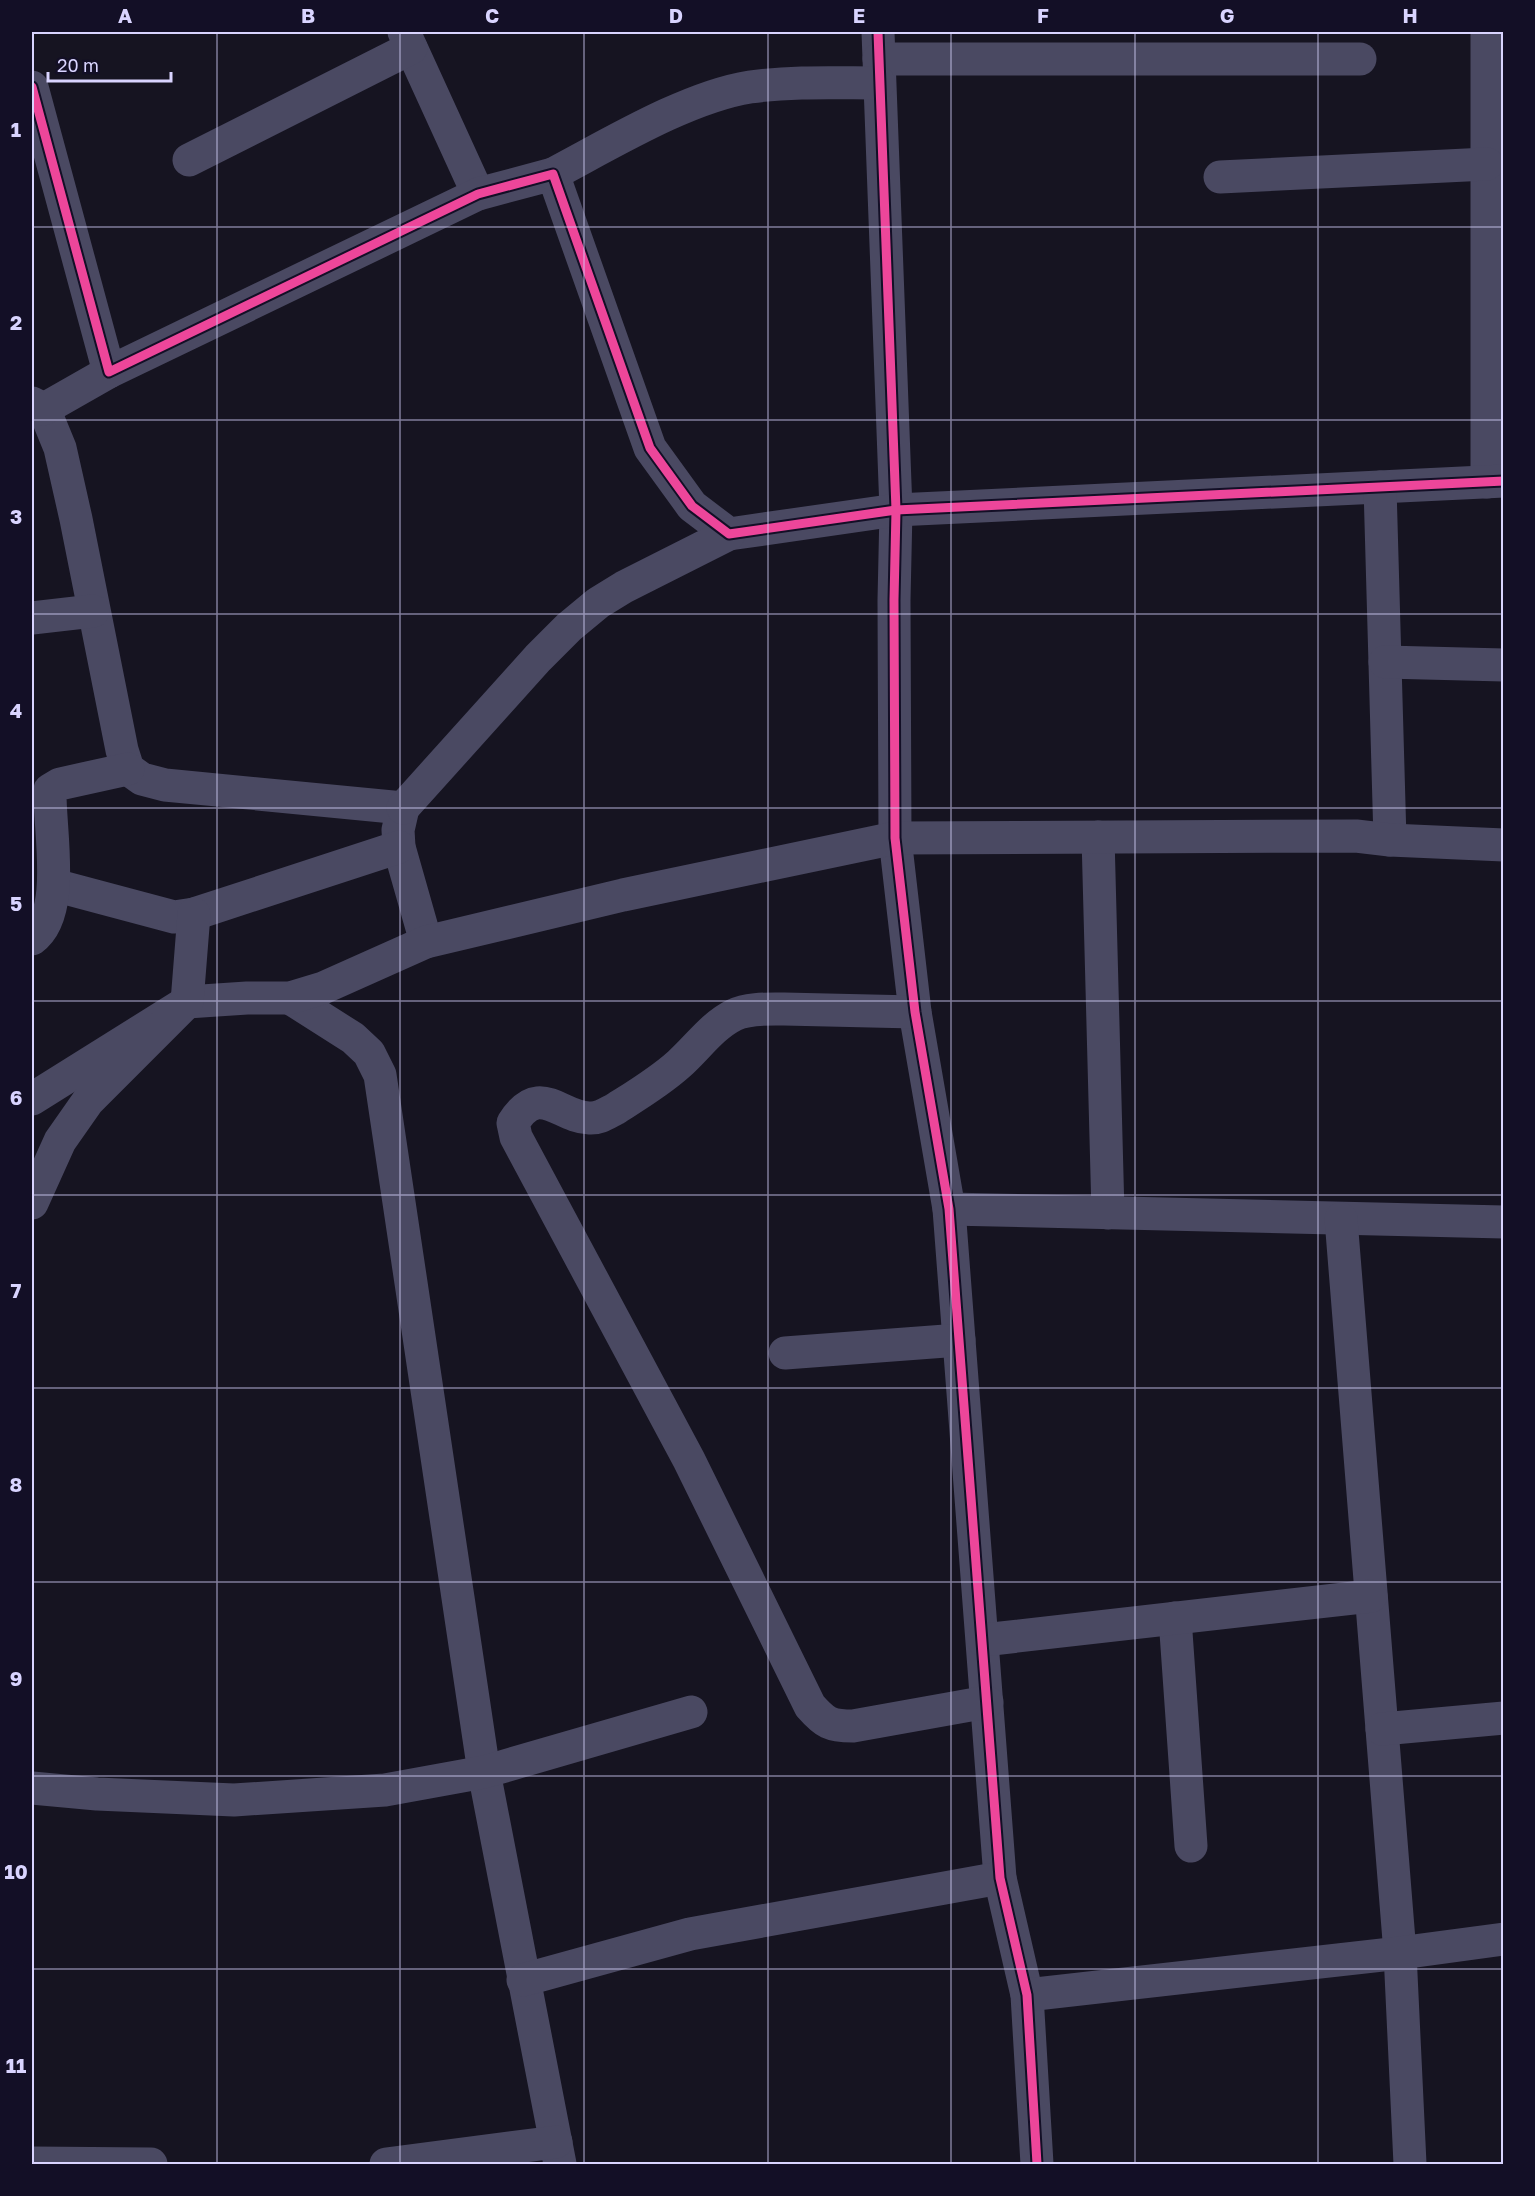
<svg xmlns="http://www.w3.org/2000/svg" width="1535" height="2196" font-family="'Golos Text',sans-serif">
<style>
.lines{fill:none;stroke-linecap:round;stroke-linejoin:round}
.minor{stroke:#4a4962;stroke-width:33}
.cycleway-casing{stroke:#130f26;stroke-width:13}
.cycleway{stroke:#ed469a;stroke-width:9}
.grid{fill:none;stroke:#d9d4ff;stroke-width:1.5;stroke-opacity:0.55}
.neatline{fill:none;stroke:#d9d4ff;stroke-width:2}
.grid-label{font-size:20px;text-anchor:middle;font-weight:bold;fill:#d9d4ff}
</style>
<rect width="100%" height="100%" fill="#161421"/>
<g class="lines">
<g class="minor">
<path d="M404,32L478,194"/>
<path d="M878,32L896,510L894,600L895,838L915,1012L949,1209L1000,1878L1027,1995L1037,2164"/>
<path d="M1487,32V482"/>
<path d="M879,59H1360"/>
<path d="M32,87L109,372L478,194L553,174L650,448L692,506L729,534L896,510L1504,481"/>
<path d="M189,160L411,48"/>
<path d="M553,174C610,144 687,97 750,87C793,81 836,83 879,83"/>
<path d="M1220,177L1487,164"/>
<path d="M32,403L44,409L60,448L76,519L122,750L128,769L142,779L165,785L403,808L398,830L399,847L426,942"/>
<path d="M44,409L109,372"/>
<path d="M1380,487L1390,840"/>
<path d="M32,618L93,611"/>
<path d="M1385,662L1504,665"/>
<path d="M403,808L538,658L569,627L598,603L624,587L729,534"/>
<path d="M1098,837L1108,1213"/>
<path d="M54,885L174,917L194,914L399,847"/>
<path d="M32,939C67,914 49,830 50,790L60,784L128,769"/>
<path d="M290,998L353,1038L369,1053L380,1075L484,1772L560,2164"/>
<path d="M915,1012L784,1009C768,1009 748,1008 734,1015C712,1026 697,1048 679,1064C659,1082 637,1095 615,1109C607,1113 599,1119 589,1118C559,1117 539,1081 513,1123L516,1137L689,1460L810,1706C825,1723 830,1726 853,1726L987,1702"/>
<path d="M32,1099L187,1002L247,998H290L323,988L426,942L623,895L895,838L1356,836L1390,840L1504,845"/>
<path d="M32,1203L60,1141L88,1101L187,1002L194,914"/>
<path d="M949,1209L1504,1222"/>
<path d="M1341,1219L1400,1953L1410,2164"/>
<path d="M785,1353L959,1340"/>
<path d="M1175,1618L1191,1846"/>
<path d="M983,1640L1371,1596"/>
<path d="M1382,1729L1504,1718"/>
<path d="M32,1788L97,1794L234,1800L385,1790L484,1772L691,1712"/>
<path d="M523,1980L690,1934L1000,1878"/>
<path d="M1027,1995L1400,1953L1504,1939"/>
<path d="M32,2163L151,2164"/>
<path d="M386,2164L556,2142"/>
</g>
<g class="cycleway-casing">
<g id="cycleway">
<path d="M878,32L896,510L894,600L895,838L915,1012L949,1209L1000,1878L1027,1995L1037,2164"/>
<path d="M32,87L109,372L478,194L553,174L650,448L692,506L729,534L896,510L1504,481"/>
</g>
</g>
<use href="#cycleway" class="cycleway"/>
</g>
<path class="grid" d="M217,32V2164M400,32V2164M584,32V2164M768,32V2164M951,32V2164M1135,32V2164M1318,32V2164M32,227H1504M32,420H1504M32,614H1504M32,808H1504M32,1001H1504M32,1195H1504M32,1388H1504M32,1582H1504M32,1776H1504M32,1969H1504"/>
<rect width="1535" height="2196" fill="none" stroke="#130f26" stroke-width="66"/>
<path d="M48 72v9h123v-9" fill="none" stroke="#d9d4ff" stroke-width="3"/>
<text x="57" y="72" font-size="18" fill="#d9d4ff" stroke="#130f26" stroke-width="4.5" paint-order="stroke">20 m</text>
<rect x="33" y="33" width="1469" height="2130" class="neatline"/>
<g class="grid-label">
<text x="125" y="23">A</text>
<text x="308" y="23">B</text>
<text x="492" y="23">C</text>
<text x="676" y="23">D</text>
<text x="859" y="23">E</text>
<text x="1043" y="23">F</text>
<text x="1227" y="23">G</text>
<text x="1410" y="23">H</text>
<text x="16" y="137">1</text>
<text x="16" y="330">2</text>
<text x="16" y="524">3</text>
<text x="16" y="718">4</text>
<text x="16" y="911">5</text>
<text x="16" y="1105">6</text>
<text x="16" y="1298">7</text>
<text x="16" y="1492">8</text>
<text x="16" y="1686">9</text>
<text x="16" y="1879">10</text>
<text x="16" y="2073">11</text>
</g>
</svg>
